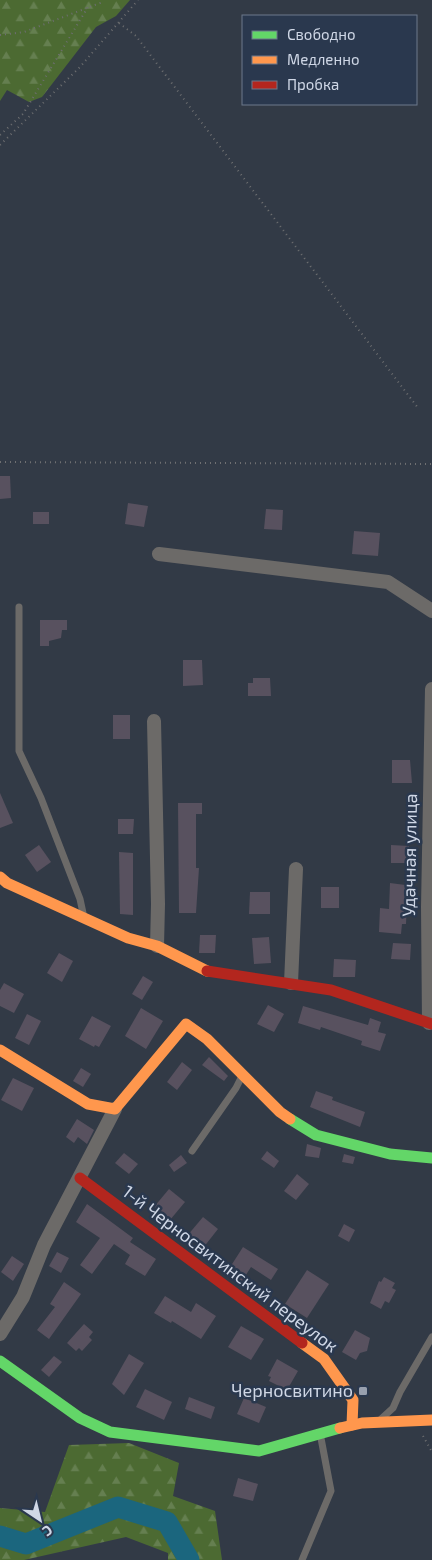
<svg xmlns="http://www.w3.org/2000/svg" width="432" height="1560" font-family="'Exo 2',sans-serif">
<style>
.forest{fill:url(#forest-firs)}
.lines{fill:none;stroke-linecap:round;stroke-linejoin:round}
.river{stroke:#1b667e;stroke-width:21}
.building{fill:#58515f}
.path{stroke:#6e6f71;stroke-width:2;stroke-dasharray:1 4;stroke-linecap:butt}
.lane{stroke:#6c6a68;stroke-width:7}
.street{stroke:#6c6a68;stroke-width:14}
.fast{stroke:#63d668;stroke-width:11}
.slow{stroke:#ff974d;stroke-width:11}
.jam{stroke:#b3261e;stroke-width:11}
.poi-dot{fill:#98a0ae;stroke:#2a384e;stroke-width:2}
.labels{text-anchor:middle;stroke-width:5;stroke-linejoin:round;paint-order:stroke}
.street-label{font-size:18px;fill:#cfd7e6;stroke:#2a384e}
.poi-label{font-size:18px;fill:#cfd7e6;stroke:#2a384e;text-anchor:end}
</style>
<defs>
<pattern id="forest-firs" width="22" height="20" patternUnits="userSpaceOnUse" patternTransform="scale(1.25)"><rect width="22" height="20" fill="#4c6a32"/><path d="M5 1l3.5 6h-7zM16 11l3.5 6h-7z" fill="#657f50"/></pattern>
</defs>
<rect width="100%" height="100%" fill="#323a46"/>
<g class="forest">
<path d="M0,0H130L116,16L96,27L42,97L29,102L7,90L0,101Z"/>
<path d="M129,1443L179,1463L173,1496L215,1511L222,1560H168V1553L126,1537L24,1560H0V1508L45,1512L69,1445Z"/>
</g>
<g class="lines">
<path class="river" d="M0,1536L26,1544L118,1507L167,1522L189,1560"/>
</g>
<g class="building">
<path d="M0,476H10L11,498L0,499Z"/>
<path d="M128,503L148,506L144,527L125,524Z"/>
<path d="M266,509L283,510L282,530L264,529Z"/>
<rect x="33" y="512" width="16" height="12"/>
<path d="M354,531L380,533L378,556L352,554Z"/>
<path d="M40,620H67V630H62L61,638L49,641V646H40Z"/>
<path d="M183,660H202L203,685L183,686Z"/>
<path d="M253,678H270L271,696H248V683H253Z"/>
<rect x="113" y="715" width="17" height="24"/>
<path d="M392,760H410L412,783H392Z"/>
<path d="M0,793L13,823L0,828Z"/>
<path d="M178,803H202V814H196V868H199L196,913H179Z"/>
<path d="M118,819H134L133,834H118Z"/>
<path d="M39,845L51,862L37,872L25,855Z"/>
<path d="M391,845L409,846V863H391Z"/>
<path d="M119,852L133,853V915L120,914Z"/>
<path d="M390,883L413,886V891L409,894V899H407L406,924H402L401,934L379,932L380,908L389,909Z"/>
<rect x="321" y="887" width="18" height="21"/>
<path d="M250,892H270V914H249Z"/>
<path d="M200,935H216L215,953H199Z"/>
<path d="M269,937L271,963L254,964L252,938Z"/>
<path d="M393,943L411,944L410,960L391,959Z"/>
<path d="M59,953L73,961L62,982L47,973Z"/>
<path d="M334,959L356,960L355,977H333Z"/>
<path d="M143,976L153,982L142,1000L132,994Z"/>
<path d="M4,983L24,994L14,1013L0,1006V990Z"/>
<path d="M268,1005L284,1014L274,1032L257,1024Z"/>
<path d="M303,1006L368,1025L370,1018L381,1022L378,1032L386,1034L380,1051L361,1045L362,1041L321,1027L320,1030L298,1023Z"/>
<path d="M141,1008L163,1021L146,1049L125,1036Z"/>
<path d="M27,1014L41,1021L29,1045L15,1038Z"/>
<path d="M92,1016L111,1026L99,1047L95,1045L94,1047L79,1039Z"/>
<path d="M209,1057L228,1076L224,1081L202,1065Z"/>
<path d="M182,1062L192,1070L177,1090L167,1082Z"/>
<path d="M81,1068L91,1074L83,1087L73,1081Z"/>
<path d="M13,1078L34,1088L22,1111L1,1100Z"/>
<path d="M316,1091L333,1097L332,1100L365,1112L360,1127L310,1107Z"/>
<path d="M77,1119L94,1130L87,1144L78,1137L74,1143L66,1137Z"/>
<path d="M307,1144L321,1148L319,1158L305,1156Z"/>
<path d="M267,1151L279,1161L274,1168L261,1159Z"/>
<path d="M124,1153L138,1164L129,1174L115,1163Z"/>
<path d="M344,1154L355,1157L353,1164L342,1162Z"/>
<path d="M181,1155L187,1163L174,1172L169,1165Z"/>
<path d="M297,1174L309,1184L296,1200L284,1191Z"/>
<path d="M169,1189L185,1202L170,1220L154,1207Z"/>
<path d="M87,1204L133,1238L130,1242L156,1259L145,1276L125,1264L130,1255L114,1244L92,1274L80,1265L100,1238L76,1222Z"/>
<path d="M203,1217L218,1229L203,1248L187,1236Z"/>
<path d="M344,1224L355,1230L349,1242L338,1236Z"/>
<path d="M243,1247L278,1269L271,1280L251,1267L242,1281L227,1272Z"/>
<path d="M57,1252L69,1258L61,1273L49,1266Z"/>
<path d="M12,1256L24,1264L13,1281L1,1272Z"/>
<path d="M307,1270L329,1284L307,1318L285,1304Z"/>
<path d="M384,1277L395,1283L392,1288L396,1290L389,1303L385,1301L381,1309L370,1303L379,1281L381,1282Z"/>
<path d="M64,1282L81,1294L49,1339L37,1330L55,1307L50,1304Z"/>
<path d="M165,1296L191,1312L196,1303L216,1316L201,1339L172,1321L171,1323L154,1313Z"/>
<path d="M84,1324L93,1332L89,1337L92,1340L82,1351L79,1348L76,1351L67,1343Z"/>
<path d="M241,1326L264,1339L251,1360L228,1347Z"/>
<path d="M355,1330L370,1338L367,1351L360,1353L356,1360L342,1352Z"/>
<path d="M129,1354L144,1363L124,1395L112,1384Z"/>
<path d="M54,1356L62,1362L49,1377L41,1370Z"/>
<path d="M277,1359L298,1371L287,1390L269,1381L271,1377L268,1376Z"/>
<path d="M145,1389L172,1402L164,1420L136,1407Z"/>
<path d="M189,1397L215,1407L211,1419L185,1409Z"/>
<path d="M244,1398L266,1407L259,1423L237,1414Z"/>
<path d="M238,1478L258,1484L253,1501L233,1496Z"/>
</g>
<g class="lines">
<g class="path">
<path d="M119,23L136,36L418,408"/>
<path d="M0,35L24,32L100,3L101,0"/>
<path d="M0,135L23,114L88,7"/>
<path d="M0,145L80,67L138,0"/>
<path d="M0,462L432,464"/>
<path d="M423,1436L432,1452"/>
</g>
<g class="lane">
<path d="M19,607V751L41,798L80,899L83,913"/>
<path d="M192,1151L236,1088L242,1076"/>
<path d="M381,1419L393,1408L400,1392L432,1337"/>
<path d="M302,1560L331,1491L320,1433"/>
</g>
<g class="street">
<path d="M159,554L388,582L432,611"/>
<path d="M154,721L158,904L157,946"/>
<path d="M291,983L296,869"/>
<path d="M429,1023L428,907L432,689"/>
<path d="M0,1334L23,1297L44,1245L115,1109"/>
</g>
<g class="fast">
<path d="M290,1119L316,1135L390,1154L432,1158"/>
<path d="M0,1361L80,1418L110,1432L259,1451L340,1428"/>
</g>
<g class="slow">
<path d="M0,877L7,883L128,938L157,946L207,971"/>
<path d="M0,1050L88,1104L115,1109L186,1024L207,1039L280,1112L290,1119"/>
<path d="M302,1343L324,1359L353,1400L352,1425"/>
<path d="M340,1428L362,1423L432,1420"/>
</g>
<g class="jam">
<path d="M207,971L331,990L432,1024"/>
<path d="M80,1178L302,1343"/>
</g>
</g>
<rect class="poi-dot" x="358" y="1386" width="10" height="10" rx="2.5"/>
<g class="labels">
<g class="street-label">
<text transform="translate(410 855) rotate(-89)" y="6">Удачная улица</text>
<text transform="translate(230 1269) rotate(37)" y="6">1-й Черносвитинский переулок</text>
</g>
<g class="poi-label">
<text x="353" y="1397">Черносвитино</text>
</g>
</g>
<rect x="242" y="15" width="175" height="90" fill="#2a384e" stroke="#6c788b"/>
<rect x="252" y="31" width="25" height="8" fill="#63d668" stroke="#6c788b"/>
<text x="287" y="40" font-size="15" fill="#cfd7e6">Свободно</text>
<rect x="252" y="56" width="25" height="8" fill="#ff974d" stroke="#6c788b"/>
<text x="287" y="65" font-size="15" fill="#cfd7e6">Медленно</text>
<rect x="252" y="81" width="25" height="8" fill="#b3261e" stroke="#6c788b"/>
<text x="287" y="90" font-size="15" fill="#cfd7e6">Пробка</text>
<g transform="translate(40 1520) rotate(145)" stroke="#2a384e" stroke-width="4" paint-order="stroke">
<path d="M0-4L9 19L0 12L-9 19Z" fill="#cfd7e6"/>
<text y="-8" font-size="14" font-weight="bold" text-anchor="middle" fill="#cfd7e6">С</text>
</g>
</svg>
